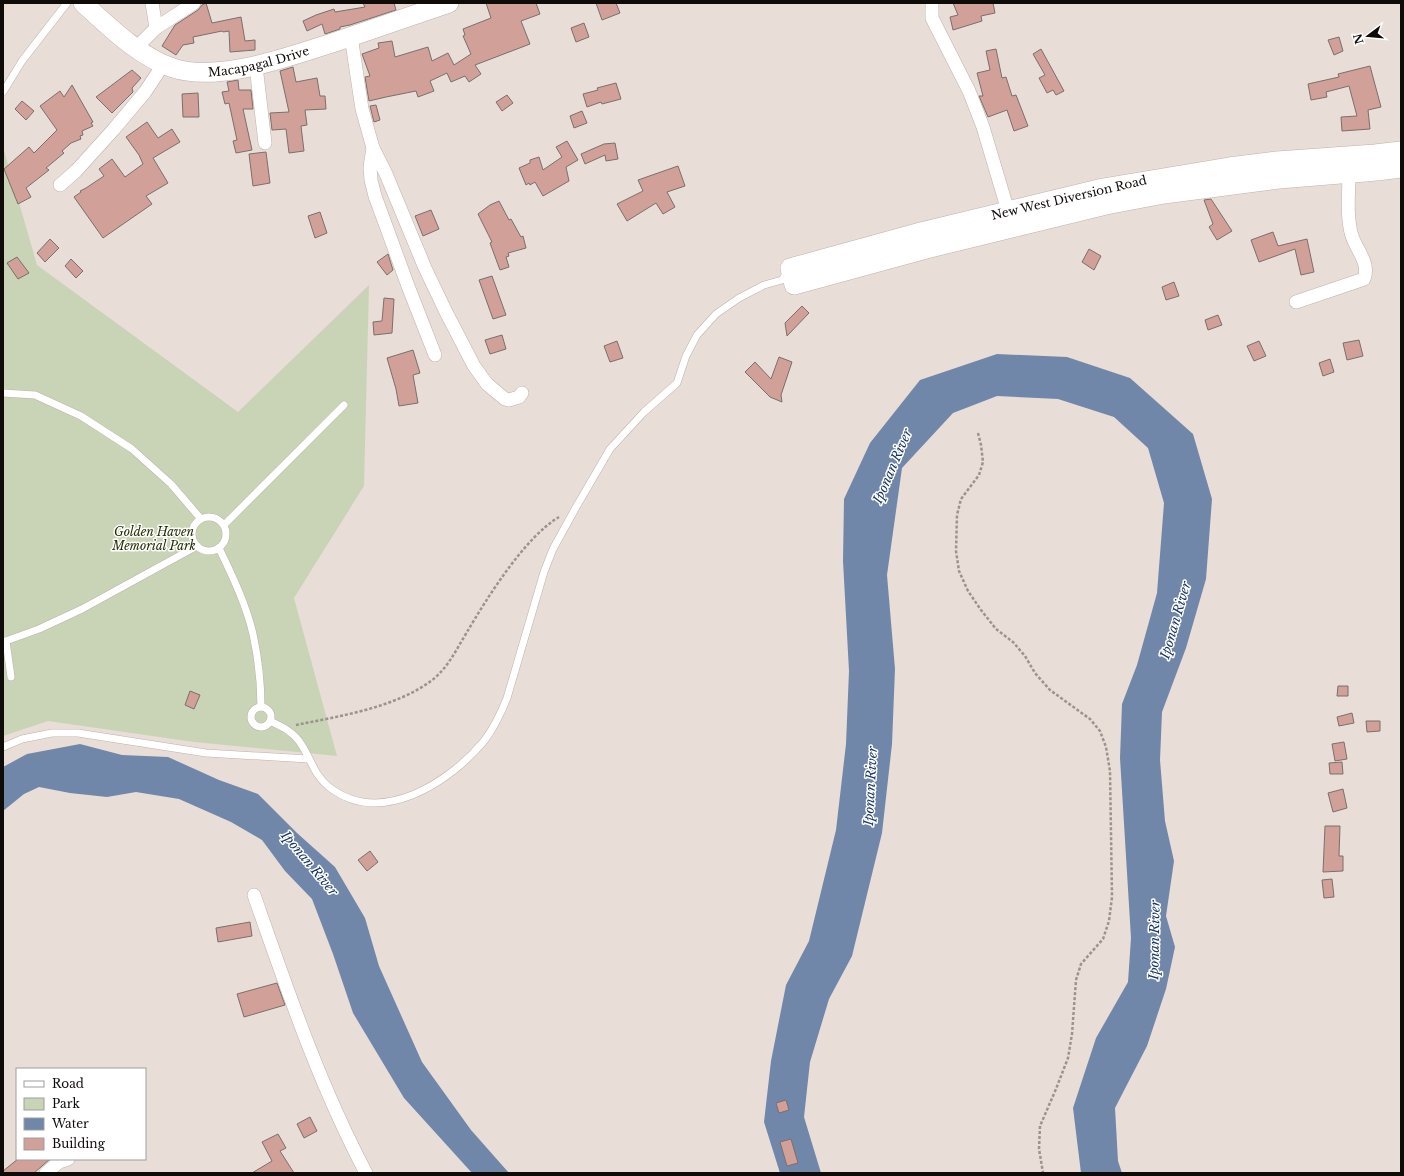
<svg xmlns="http://www.w3.org/2000/svg" width="1404" height="1176" font-family="'Libre Baskerville',serif">
<style>
.green{fill:#c9d4b6}
.water{fill:#7087aa}
.building{fill:#d1a098;stroke:#7b6f6c}
.lines{fill:none;stroke-linecap:round;stroke-linejoin:round}
.lane-casing{stroke:#beb2ac;stroke-width:8}
.street-casing{stroke:#beb2ac;stroke-width:14}
.secondary-casing{stroke:#beb2ac;stroke-width:20}
.path{stroke:#9c928e;stroke-width:2.5;stroke-dasharray:3 2;stroke-linecap:butt}
.lane{stroke:#fff;stroke-width:7}
.street{stroke:#fff;stroke-width:13}
.secondary{stroke:#fff;stroke-width:19}
.labels{text-anchor:middle;stroke-width:3;stroke-linejoin:round;paint-order:stroke}
.street-label{font-size:12px;fill:#0f0b09;stroke:#fff}
.park-label{font-size:12px;font-style:italic;fill:#222e00;stroke:#fff}
.water-label{font-size:13px;font-style:italic;fill:#163664;stroke:#fff}
</style>
<rect width="100%" height="100%" fill="#e9ddd7"/>
<path class="green" d="M3,147L37,265L238,412L369,285L364,486L294,598L337,756L194,742L48,721L3,736Z"/>
<g class="water">
<path d="M997,354L1067,357L1130,378L1193,434L1212,499L1206,579L1186,648L1162,712L1160,760L1165,821L1174,861L1166,916L1175,947L1166,989L1147,1046L1115,1108L1118,1161L1122,1173H1081L1073,1108L1096,1038L1128,982L1131,938L1120,758L1122,704L1137,665L1157,593L1164,503L1148,448L1114,417L1058,399L997,396L953,413L902,468L887,575L895,669L892,744L882,833L852,956L829,999L810,1062L804,1117L821,1173H780L764,1122L771,1061L786,985L809,941L836,830L846,744L849,671L843,561L844,499L870,443L920,380Z"/>
<path d="M80,744L122,755L168,757L219,780L258,794L297,833L335,867L365,918L379,966L422,1062L471,1130L509,1173H472L404,1098L353,1013L333,954L312,899L285,871L262,840L231,822L179,799L136,792L107,797L70,793L39,787L24,794L3,811V767L27,754Z"/>
</g>
<g class="building">
<path d="M206,3L212,23L241,17L245,41L255,40V50L230,52L229,31L223,32L222,31L193,37L194,43L183,45L176,55L162,46L175,25L198,10L202,5Z"/>
<path d="M363,3H394L396,10L350,25L340,27V29L325,34L322,24L307,31L303,21L316,15L334,9L335,12L365,7Z"/>
<path d="M486,3H536L540,14L521,21L530,44L475,65L481,74L469,82L465,76L451,82L447,73L430,81L434,91L418,97L416,91L386,97L369,101L365,77L370,76L362,54L379,48L378,43L392,41L395,57L428,47L432,61L448,53L454,65L471,54L463,36L465,35L463,29L491,18Z"/>
<path d="M596,3H616L620,13L602,20Z"/>
<path d="M953,3H993L995,13L981,16L982,21L953,30L950,17L958,15Z"/>
<path d="M584,23L589,37L576,42L571,28Z"/>
<path d="M1339,37L1343,51L1334,55L1328,40Z"/>
<path d="M996,49L1002,78L1006,77L1012,96L1016,95L1028,126L1014,131L1007,110L988,117L979,96H983L977,73L990,70L986,51Z"/>
<path d="M1041,49L1064,91L1056,95L1053,90L1047,93L1039,78L1045,75L1033,54Z"/>
<path d="M1370,66L1381,107L1368,110L1370,129L1342,131L1341,117L1357,116L1349,86L1326,92L1327,97L1311,100L1308,84L1339,77L1338,74Z"/>
<path d="M293,67L296,82L317,78L320,96H325L326,109L305,110L307,125L301,126L304,151L289,153L286,129L272,130L270,113L289,112L280,71Z"/>
<path d="M132,70L141,78L132,88L133,92L112,113L96,97Z"/>
<path d="M238,80L239,90H251L253,109H243L252,150L236,153L233,141L237,140L229,103L225,104L222,92L229,91L227,82Z"/>
<path d="M616,83L621,99L602,104L601,102L587,107L583,94L598,90L597,88Z"/>
<path d="M72,85L93,122L91,123L93,126L82,131L83,135L80,136L81,139L71,143L62,151L64,153L46,168L49,170L26,188L31,197L18,204L4,169L29,147L34,153L57,130L40,106L60,91L64,97Z"/>
<path d="M198,93L199,117H183L182,94Z"/>
<path d="M507,95L513,103L502,111L496,102Z"/>
<path d="M22,101L34,111L26,120L15,109Z"/>
<path d="M376,105L380,120L374,122L370,106Z"/>
<path d="M582,111L587,123L574,128L570,116Z"/>
<path d="M147,122L158,138L172,129L180,142L153,158L168,183L146,196L152,204L103,238L74,197L81,192L80,191L86,188L104,176L99,169L112,159L125,177L143,164L139,155L126,137Z"/>
<path d="M567,141L578,160L566,167L569,181L543,196L535,182L530,185L529,183L526,185L519,168L530,163V160L539,157L543,170L562,157L556,147Z"/>
<path d="M615,143L618,159L606,161L605,155L585,164L581,154L604,144Z"/>
<path d="M266,152L270,183L253,186L249,154Z"/>
<path d="M678,166L685,186L667,192L675,207L663,214L656,203L627,221L617,204L643,191L638,180Z"/>
<path d="M1211,199L1232,231L1217,240L1209,227L1213,224L1204,200Z"/>
<path d="M499,201L509,220L511,219L521,237L523,236L526,248L508,253L509,256L506,257L509,267L500,270L490,243L492,242L478,214L490,205Z"/>
<path d="M431,210L439,229L423,236L415,216Z"/>
<path d="M320,212L327,233L315,238L308,216Z"/>
<path d="M1273,232L1278,246L1307,239L1314,272L1301,275L1295,249L1259,262L1251,240Z"/>
<path d="M50,239L59,248L45,262L37,253Z"/>
<path d="M1089,249L1101,256L1094,270L1082,262Z"/>
<path d="M388,254L393,270L387,275L377,262Z"/>
<path d="M17,257L29,273L18,279L7,263Z"/>
<path d="M71,259L83,271L76,278L65,266Z"/>
<path d="M492,276L506,315L493,319L479,280Z"/>
<path d="M1174,282L1179,296L1166,300L1162,287Z"/>
<path d="M384,298L394,299L392,333L374,335L373,322L382,321Z"/>
<path d="M802,306L809,313L787,336L785,323Z"/>
<path d="M1218,315L1222,325L1208,330L1205,320Z"/>
<path d="M502,335L506,349L490,354L485,340Z"/>
<path d="M1359,340L1363,356L1347,360L1343,343Z"/>
<path d="M617,341L623,358L610,362L604,346Z"/>
<path d="M1259,341L1266,356L1254,361L1247,346Z"/>
<path d="M413,350L420,373L413,375L418,403L399,406L396,389L387,358Z"/>
<path d="M779,357L792,362L781,395L782,402L770,397L745,372L755,362L771,379Z"/>
<path d="M1330,359L1334,372L1323,376L1319,363Z"/>
<path d="M1338,686H1348V696H1337Z"/>
<path d="M190,691L200,695L194,709L185,705Z"/>
<path d="M1352,713L1354,723L1339,726L1337,717Z"/>
<path d="M1366,721H1380V731L1367,732Z"/>
<path d="M1344,742L1347,759L1335,761L1332,744Z"/>
<path d="M1342,762L1343,774H1330L1329,763Z"/>
<path d="M1343,789L1347,808L1333,812L1328,793Z"/>
<path d="M1325,826H1340L1339,856H1343V871L1323,872Z"/>
<path d="M370,851L378,862L367,871L358,860Z"/>
<path d="M1332,879L1334,897L1324,898L1322,880Z"/>
<path d="M250,922L252,936L218,942L216,928Z"/>
<path d="M277,983L285,1005L244,1017L237,994Z"/>
<path d="M786,1100L789,1110L779,1113L776,1103Z"/>
<path d="M310,1117L317,1131L304,1138L297,1124Z"/>
<path d="M278,1134L286,1148L280,1151L294,1173H252L272,1161L262,1142Z"/>
<path d="M791,1139L798,1163L787,1166L780,1142Z"/>
<path d="M18,1159H50L34,1173H3V1171Z"/>
</g>
<g class="lines">
<g class="lane-casing">
<g id="lane">
<path d="M3,92L22,61L67,3"/>
<path d="M3,393L35,395L81,416L132,449L171,484L201,519"/>
<circle cx="209" cy="534" r="17"/>
<path d="M224,525L344,405"/>
<path d="M219,548C232,575 246,604 253,634C258,657 261,682 261,707"/>
<path d="M6,641L11,677"/>
<path d="M3,642L39,629L82,609L197,546"/>
<circle cx="261" cy="717" r="10"/>
<path d="M270,721C282,727 294,732 301,744C311,759 314,775 329,787C381,827 449,783 484,741C494,728 501,713 507,698L544,572L553,549L575,509L610,449L644,412L677,383L686,356L697,335L716,314L739,298L764,285L782,280L788,271"/>
<path d="M3,747L22,739L52,733H78L206,753L308,759"/>
</g>
</g>
<g class="street-casing">
<g id="street">
<path d="M932,3V18L969,91L983,127L1008,211"/>
<path d="M156,28L194,3"/>
<path d="M351,36L362,109L373,148L386,174L425,268L446,312L474,366L487,384L505,399L509,400L519,397L522,393"/>
<path d="M136,48L156,28L152,3"/>
<path d="M256,66L265,143"/>
<path d="M373,148L370,167L371,180L375,196L408,286L435,355"/>
<path d="M60,185L76,171L114,129L145,92L163,65"/>
<path d="M1296,302L1364,279C1370,263 1357,251 1352,236C1346,216 1349,193 1349,173"/>
<path d="M254,895C287,989 319,1084 366,1173"/>
<path d="M46,1173L59,1162L68,1159"/>
</g>
</g>
<g class="secondary-casing">
<g id="secondary">
<path id="s1" d="M83,3C108,26 141,58 173,68C219,83 290,56 335,42C373,29 411,16 449,3"/>
<path d="M1401,151L1375,154L1277,161L1229,167L1103,188L921,232L790,268L794,285L926,249L1106,205L1164,194L1279,179L1377,171L1401,168"/>
</g>
</g>
<g class="path">
<path d="M978,433L981,445L983,462L979,475L961,499L957,515L956,551L959,571L968,591L981,610L996,629L1013,642L1025,656L1035,673L1050,690L1090,719L1100,731L1106,747L1110,771L1112,897L1109,921L1103,939L1081,964L1076,980L1072,1034L1068,1058L1056,1089L1040,1126L1039,1149L1043,1173"/>
<path d="M296,725C340,716 394,708 431,681C448,668 456,650 467,632C487,598 525,537 559,517"/>
</g>
<use href="#lane" class="lane"/>
<use href="#street" class="street"/>
<use href="#secondary" class="secondary"/>
</g>
<g class="labels">
<g class="street-label">
<text dy="4" stroke="none"><textPath href="#s1" startOffset="199">Macapagal Drive</textPath></text>
<text transform="translate(1069 198) rotate(-13)" y="4">New West Diversion Road</text>
</g>
<g class="park-label">
<text x="154" y="536">Golden Haven<tspan x="154" dy="14">Memorial Park</tspan></text>
</g>
<g class="water-label">
<text transform="translate(892 466) rotate(-67)" y="5">Iponan River</text>
<text transform="translate(1175 620) rotate(-74)" y="5">Iponan River</text>
<text transform="translate(870 786) rotate(-87)" y="5">Iponan River</text>
<text transform="translate(310 863) rotate(50)" y="5">Iponan River</text>
<text transform="translate(1154 940) rotate(-89)" y="5">Iponan River</text>
</g>
</g>
<rect width="1404" height="1176" fill="none" stroke="#0f0b09" stroke-width="8"/>
<rect x="16" y="1068" width="130" height="92" fill="#ffffff" stroke="#9f9d9d"/>
<rect x="24" y="1081" width="20" height="6" fill="#ffffff" stroke="#9f9d9d"/>
<text x="52" y="1088" font-size="12" fill="#0f0b09">Road</text>
<rect x="24" y="1098" width="20" height="12" fill="#c9d4b6" stroke="#9f9d9d"/>
<text x="52" y="1108" font-size="12" fill="#0f0b09">Park</text>
<rect x="24" y="1118" width="20" height="12" fill="#7087aa" stroke="#9f9d9d"/>
<text x="52" y="1128" font-size="12" fill="#0f0b09">Water</text>
<rect x="24" y="1138" width="20" height="12" fill="#d1a098" stroke="#9f9d9d"/>
<text x="52" y="1148" font-size="12" fill="#0f0b09">Building</text>
<g transform="translate(1368 36) rotate(254)" stroke="#ffffff" stroke-width="3" paint-order="stroke">
<path d="M0-3L7 15L0 10L-7 15Z" fill="#0f0b09"/>
<text y="-6" font-size="11" font-weight="bold" text-anchor="middle" fill="#0f0b09">N</text>
</g>
</svg>
